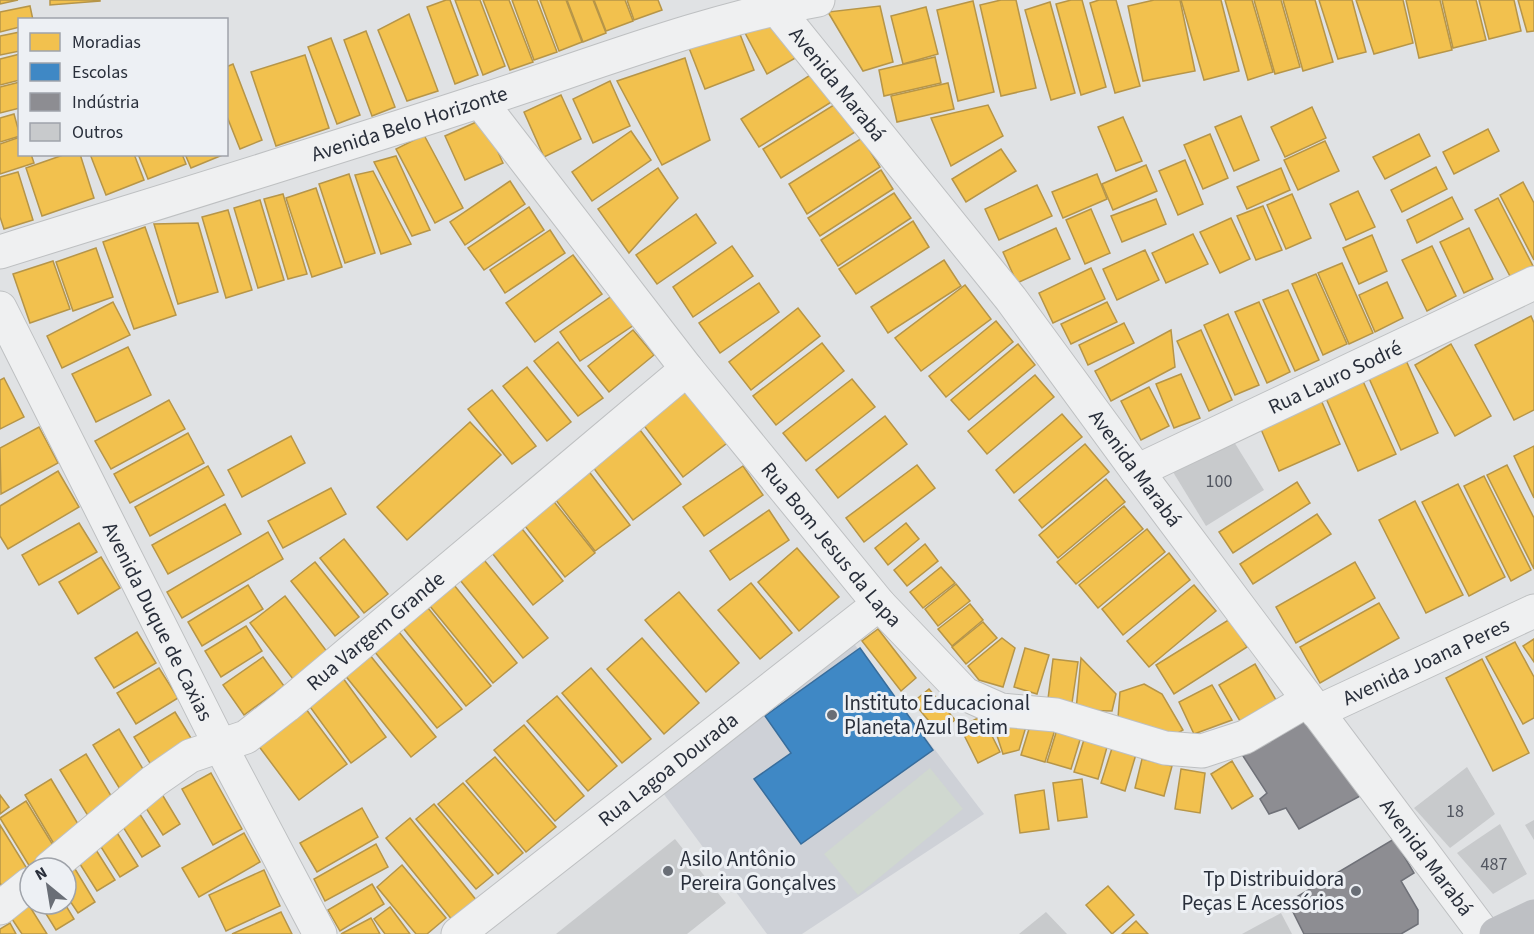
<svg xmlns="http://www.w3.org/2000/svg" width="1534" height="934" font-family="'Source Sans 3',sans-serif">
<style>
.built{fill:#ced1d7}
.green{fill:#d0d8d0}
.homes{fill:#f2c14e;stroke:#b69548;stroke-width:1.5}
.schools{fill:#3f88c5;stroke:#386d9c;stroke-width:1.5}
.industry{fill:#8d8d92;stroke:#6f7178;stroke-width:1.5}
.building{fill:#c8cacc}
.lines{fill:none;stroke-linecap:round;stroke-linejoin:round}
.minor-casing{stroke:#bec0c2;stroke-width:35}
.tertiary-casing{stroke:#bec0c2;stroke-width:35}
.minor{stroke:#eff0f1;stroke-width:33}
.tertiary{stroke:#eff0f1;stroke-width:33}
.secondary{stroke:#bec0c4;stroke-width:33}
.poi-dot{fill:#696e76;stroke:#edf0f4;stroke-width:2}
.labels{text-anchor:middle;stroke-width:6;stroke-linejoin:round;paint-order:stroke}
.number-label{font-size:18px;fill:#525660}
.street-label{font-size:21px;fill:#292f3b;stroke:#edf0f4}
.poi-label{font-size:21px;fill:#292f3b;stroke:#edf0f4;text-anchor:start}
</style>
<rect width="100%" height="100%" fill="#e0e2e4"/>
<path class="built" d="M849,637L984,814L802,934H767L663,793Z"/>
<path class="green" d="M930,768L963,809L858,895L824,854Z"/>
<g class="homes">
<path d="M0,0H18L0,4Z"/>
<path d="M50,0H100V1L50,5Z"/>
<path d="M446,0H450L478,75L455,84L427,7Z"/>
<path d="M455,0H480L505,66L483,75Z"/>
<path d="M483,0H509L533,62L510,70Z"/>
<path d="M512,0H537L557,52L534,60Z"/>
<path d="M540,0H566L582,42L559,51Z"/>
<path d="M567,0H593L606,33L583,42Z"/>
<path d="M594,0H625L633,21L606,31Z"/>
<path d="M627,0H658L662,10L634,20Z"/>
<path d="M1001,0H1016L1036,88L1001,96L980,5Z"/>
<path d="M1071,0H1082L1106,87L1081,95L1056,4Z"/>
<path d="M1099,0H1116L1140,86L1115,93L1090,3Z"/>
<path d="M1154,0H1180L1195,71L1143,81L1128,6Z"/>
<path d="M1181,0H1221L1239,71L1204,80Z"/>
<path d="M1225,0H1252L1273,72L1248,80Z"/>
<path d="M1254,0H1281L1300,67L1275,74Z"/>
<path d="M1283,0H1315L1333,62L1303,71Z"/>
<path d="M1319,0H1352L1366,52L1338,59Z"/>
<path d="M1356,0H1403L1413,43L1374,54Z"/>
<path d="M1406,0H1440L1452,50L1419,58Z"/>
<path d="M1442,0H1476L1486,40L1453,48Z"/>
<path d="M1479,0H1514L1521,31L1489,39Z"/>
<path d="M1518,0H1534V31L1527,32Z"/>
<path d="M973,1L994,92L958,101L937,10Z"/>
<path d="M1050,2L1075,93L1051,100L1025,10Z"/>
<path d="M30,6L33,20H20V27L0,32V12Z"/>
<path d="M880,6L893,62L863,71L828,12Z"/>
<path d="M926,7L938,54L903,64L891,16Z"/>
<path d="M409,14L438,91L407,101L378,30Z"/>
<path d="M776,14L799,56L767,74L744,31Z"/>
<path d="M738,29L754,70L705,89L689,48Z"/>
<path d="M366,31L395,107L372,116L344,40Z"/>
<path d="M20,32V51L0,55V36Z"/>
<path d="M331,38L360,115L337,124L308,47Z"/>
<path d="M20,54V80L0,85V59Z"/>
<path d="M305,55L329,128L276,146L251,72Z"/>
<path d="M935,57L941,83L884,96L879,70Z"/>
<path d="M685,58L710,140L662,165L617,81Z"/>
<path d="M233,64L262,140L240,149L226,114V67Z"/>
<path d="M815,72L833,101L759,147L741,119Z"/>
<path d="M610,81L630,126L593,143L573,99Z"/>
<path d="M20,82V108L0,113V87Z"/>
<path d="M948,83L954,109L897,122L891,96Z"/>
<path d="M561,95L581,139L544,157L524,112Z"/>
<path d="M837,103L855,132L781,178L763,149Z"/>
<path d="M988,105L1003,136L951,166L931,118Z"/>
<path d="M1312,107L1326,138L1285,157L1271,127Z"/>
<path d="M14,114L20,136L0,142V118Z"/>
<path d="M1241,116L1259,160L1234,171L1215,127Z"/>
<path d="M1123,117L1142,161L1116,171L1098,127Z"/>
<path d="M483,119L503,163L465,180L445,136Z"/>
<path d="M1488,129L1499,151L1454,174L1443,152Z"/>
<path d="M631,131L651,160L592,201L572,172Z"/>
<path d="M1210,134L1228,178L1203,189L1184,145Z"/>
<path d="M1419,134L1430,156L1385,179L1373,157Z"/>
<path d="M424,135L463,208L435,223L396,149Z"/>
<path d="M20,137V154H31L34,163L0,174V144Z"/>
<path d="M862,138L880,167L807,214L789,184Z"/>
<path d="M1325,141L1339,171L1298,190L1284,160Z"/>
<path d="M1001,149L1016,171L966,202L952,179Z"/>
<path d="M66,154H80L94,198L42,216L26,168Z"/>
<path d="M90,154H134L144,180L106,195Z"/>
<path d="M138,154H182L186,164L148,179Z"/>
<path d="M185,154H225L191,168Z"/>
<path d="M396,156L430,230L412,236L374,162Z"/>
<path d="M1185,160L1203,204L1178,215L1159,171Z"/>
<path d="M1146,165L1157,191L1113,210L1102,184Z"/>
<path d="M1436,167L1447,189L1402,212L1391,190Z"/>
<path d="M658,168L678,198L629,253L598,209Z"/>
<path d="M1281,168L1290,190L1247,209L1237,187Z"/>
<path d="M881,170L893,189L820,236L808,218Z"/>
<path d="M373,171L411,244L381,254L355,175Z"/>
<path d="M18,172L33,220L4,229L0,217V177Z"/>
<path d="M349,174L375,253L345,263L319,184Z"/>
<path d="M1097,174L1107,199L1063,218L1052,192Z"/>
<path d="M510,181L525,204L465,245L450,222Z"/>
<path d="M1523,182L1534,203V260L1500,195Z"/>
<path d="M1037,185L1052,216L999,240L985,209Z"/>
<path d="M316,188L342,267L312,277L286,198Z"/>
<path d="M1358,191L1375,227L1346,240L1330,204Z"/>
<path d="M894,193L911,218L838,266L821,240Z"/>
<path d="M283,194L307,274L288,279L264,199Z"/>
<path d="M1292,194L1311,238L1286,249L1267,205Z"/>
<path d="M1452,197L1463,219L1417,243L1407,220Z"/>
<path d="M1498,198L1533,266L1511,278L1475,210Z"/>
<path d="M1156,199L1166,224L1122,242L1111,216Z"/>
<path d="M260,200L284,280L258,288L234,208Z"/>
<path d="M1263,206L1282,250L1256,260L1237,216Z"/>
<path d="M529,207L544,230L484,270L468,248Z"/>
<path d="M1091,209L1110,253L1085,264L1066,220Z"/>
<path d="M228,210L252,290L226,298L202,217Z"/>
<path d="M696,214L716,243L657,284L636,255Z"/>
<path d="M1231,218L1250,259L1220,273L1200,232Z"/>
<path d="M913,221L929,247L856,294L839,269Z"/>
<path d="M198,223L218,292L178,304L154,224Z"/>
<path d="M145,227L176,315L134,329L103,242Z"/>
<path d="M1056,228L1070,259L1017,283L1003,252Z"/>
<path d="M1469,228L1493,279L1464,293L1440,242Z"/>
<path d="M550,230L565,253L505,293L490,270Z"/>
<path d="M1193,234L1208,264L1166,283L1152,253Z"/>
<path d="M1372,235L1387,271L1359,284L1343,248Z"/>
<path d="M732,246L753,276L693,317L673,287Z"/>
<path d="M1432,246L1456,296L1427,311L1402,260Z"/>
<path d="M96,248L113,297L73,311L56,262Z"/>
<path d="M1145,250L1159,280L1117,300L1103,269Z"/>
<path d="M573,255L602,294L535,342L506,303Z"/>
<path d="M944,260L961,286L888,333L871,307Z"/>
<path d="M53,261L70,309L30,323L13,274Z"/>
<path d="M1342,263L1373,333L1349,344L1318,273Z"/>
<path d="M1091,268L1105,299L1053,323L1039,293Z"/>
<path d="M1316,274L1347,344L1323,355L1292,284Z"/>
<path d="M1387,282L1403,318L1375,332L1359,295Z"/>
<path d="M759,283L779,312L720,353L699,323Z"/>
<path d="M965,285L991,319L921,371L895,338Z"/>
<path d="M1288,290L1319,360L1295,371L1263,300Z"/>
<path d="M619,291L640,321L580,361L560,332Z"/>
<path d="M113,302L130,335L62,368L47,336Z"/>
<path d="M1107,302L1117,322L1071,344L1061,324Z"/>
<path d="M1259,302L1290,372L1267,383L1235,312Z"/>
<path d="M798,308L820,336L751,390L729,362Z"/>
<path d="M1228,314L1259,385L1235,395L1204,325Z"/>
<path d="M1531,316L1534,323V410L1514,420L1475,345Z"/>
<path d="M996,321L1013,342L946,397L929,376Z"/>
<path d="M1124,323L1134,343L1088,365L1079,345Z"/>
<path d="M633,330L654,355L609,392L588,366Z"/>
<path d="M1171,330L1175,367L1111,401L1095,371Z"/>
<path d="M1201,330L1232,400L1209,411L1177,341Z"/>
<path d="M558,342L603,398L578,416L534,361Z"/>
<path d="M822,343L844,371L776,425L753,396Z"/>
<path d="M1018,344L1035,365L969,420L951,400Z"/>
<path d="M1451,344L1491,416L1455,436L1415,365Z"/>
<path d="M128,347L151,395L96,422L72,374Z"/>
<path d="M1405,358L1438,433L1401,450L1368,376Z"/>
<path d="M527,367L571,422L547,441L503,386Z"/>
<path d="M1181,374L1200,418L1174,428L1156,384Z"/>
<path d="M1035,375L1054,397L987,454L968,431Z"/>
<path d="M4,378L24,417L0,429V380Z"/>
<path d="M852,379L875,407L806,461L783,433Z"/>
<path d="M1362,379L1396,454L1358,471L1325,396Z"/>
<path d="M688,382L731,440L683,477L639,419Z"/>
<path d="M1149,387L1169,426L1141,440L1121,401Z"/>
<path d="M492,390L536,446L512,464L468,409Z"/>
<path d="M169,400L185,429L111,469L95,441Z"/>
<path d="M1321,400L1340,444L1279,471L1260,427Z"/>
<path d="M1062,414L1082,437L1014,493L996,470Z"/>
<path d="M885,416L907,444L838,498L816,470Z"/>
<path d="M470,422L501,455L407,540L377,507Z"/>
<path d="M637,426L681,484L633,520L589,462Z"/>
<path d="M39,427L58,463L1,494L0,448Z"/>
<path d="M188,433L204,463L130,503L114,474Z"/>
<path d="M291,436L305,463L242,497L228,470Z"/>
<path d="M1085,444L1109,472L1042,528L1019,500Z"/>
<path d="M1534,446V498L1514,456Z"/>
<path d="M917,465L935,488L864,542L846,518Z"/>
<path d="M1507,465L1534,518V569L1487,475Z"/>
<path d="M208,466L224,495L150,536L135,507Z"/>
<path d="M743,466L763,495L704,536L683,507Z"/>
<path d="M587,469L630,525L595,551L552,495Z"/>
<path d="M58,471L79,507L8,549L0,536V506Z"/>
<path d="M1484,476L1531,570L1511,581L1464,486Z"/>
<path d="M1106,479L1125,502L1058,558L1039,535Z"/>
<path d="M1297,482L1310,503L1233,553L1219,532Z"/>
<path d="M1458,484L1505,577L1469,596L1422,502Z"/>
<path d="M331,488L346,514L283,548L268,521Z"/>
<path d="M551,498L595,553L565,577L521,521Z"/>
<path d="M1415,501L1463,595L1426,613L1379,520Z"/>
<path d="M225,504L241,534L168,574L152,545Z"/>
<path d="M1124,506L1143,529L1076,584L1057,562Z"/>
<path d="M769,510L789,540L730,580L710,551Z"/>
<path d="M1317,514L1331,534L1253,584L1240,564Z"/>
<path d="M79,523L97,552L39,585L22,555Z"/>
<path d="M906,523L919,539L888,565L875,548Z"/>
<path d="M519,525L563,581L533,605L489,549Z"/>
<path d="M1147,529L1165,552L1098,608L1079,585Z"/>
<path d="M268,532L283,559L182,618L167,592Z"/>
<path d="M344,539L388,594L364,613L320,558Z"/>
<path d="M925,544L938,561L907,586L894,570Z"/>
<path d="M797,548L839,597L799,631L758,582Z"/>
<path d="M1169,553L1190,580L1123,635L1102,609Z"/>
<path d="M480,555L548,638L523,658L456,575Z"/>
<path d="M101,557L120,588L78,614L59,582Z"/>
<path d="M315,562L359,617L335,636L291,581Z"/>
<path d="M1355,562L1375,598L1296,643L1276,607Z"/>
<path d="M941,567L955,583L923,608L910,592Z"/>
<path d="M450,580L517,663L493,683L425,600Z"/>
<path d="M751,583L792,633L760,659L718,610Z"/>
<path d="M956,584L970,601L938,626L925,609Z"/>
<path d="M248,585L263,609L202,646L188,622Z"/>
<path d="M1194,585L1216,611L1149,667L1127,641Z"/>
<path d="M679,592L739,663L706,692L645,620Z"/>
<path d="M285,596L328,653L293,679L250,623Z"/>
<path d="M424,603L491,686L466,706L399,623Z"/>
<path d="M1379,603L1399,638L1320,683L1300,647Z"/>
<path d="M970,604L983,620L952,646L938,629Z"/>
<path d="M1230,619L1247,647L1174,694L1156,665Z"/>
<path d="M983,622L997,638L966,664L952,647Z"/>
<path d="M246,626L262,651L221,677L205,651Z"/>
<path d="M394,626L462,709L437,728L370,646Z"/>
<path d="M878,629L916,678L901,691L862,641Z"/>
<path d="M137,632L156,663L114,688L95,658Z"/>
<path d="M642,638L699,703L664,734L607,669Z"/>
<path d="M1002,638L1015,648L1003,687L979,680L968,666Z"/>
<path d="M1534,639V662L1523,646Z"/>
<path d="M1515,642L1534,677V718L1523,724L1486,657Z"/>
<path d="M1025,648L1049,655L1037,694L1014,687Z"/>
<path d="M369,654L436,737L411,757L344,674Z"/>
<path d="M263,657L284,686L244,715L223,685Z"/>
<path d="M1081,658L1116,694L1112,711L1076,710Z"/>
<path d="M1053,659L1078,662L1072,703L1048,699Z"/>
<path d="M1482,659L1529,753L1493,771L1446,678Z"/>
<path d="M1255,664L1276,700L1240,721L1219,685Z"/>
<path d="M159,668L178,698L136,724L117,693Z"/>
<path d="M591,668L651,739L622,763L562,693Z"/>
<path d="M340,674L386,737L351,763L305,700Z"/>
<path d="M1144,684L1162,694L1183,730L1173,736L1118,718L1120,692Z"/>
<path d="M1212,685L1232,720L1194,734L1179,702Z"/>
<path d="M929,689L955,720L939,733L913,702Z"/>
<path d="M557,696L617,766L588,791L527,721Z"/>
<path d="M303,705L347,764L299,800L255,741Z"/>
<path d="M175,712L194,743L153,768L134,737Z"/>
<path d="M982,716L1000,752L978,763L960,727Z"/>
<path d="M1033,716L1057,723L1045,762L1021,755Z"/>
<path d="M991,717L1028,720L1019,750L1003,754Z"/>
<path d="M1059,723L1083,730L1071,769L1047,762Z"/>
<path d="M524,725L584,796L555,821L494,750Z"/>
<path d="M119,729L149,779L123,794L93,745Z"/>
<path d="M1086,733L1109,740L1098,779L1074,772Z"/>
<path d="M1113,745L1137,751L1125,791L1101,783Z"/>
<path d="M86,754L116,804L90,819L60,770Z"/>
<path d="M495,757L556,827L526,852L466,781Z"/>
<path d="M1142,759L1172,766L1164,796L1135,788Z"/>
<path d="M1232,761L1253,796L1232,809L1211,774Z"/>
<path d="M1181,769L1205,773L1200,813L1175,809Z"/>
<path d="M211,773L242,829L213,845L182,789Z"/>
<path d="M51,779L81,829L54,844L25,795Z"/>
<path d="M1082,779L1087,817L1058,821L1053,783Z"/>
<path d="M463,783L523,853L498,874L438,804Z"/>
<path d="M157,786L180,824L163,835L139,797Z"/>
<path d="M1044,790L1049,829L1020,833L1015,795Z"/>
<path d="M0,795L9,807L0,814Z"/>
<path d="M26,801L56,850L30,867L0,818Z"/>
<path d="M434,804L493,875L476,889L416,819Z"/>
<path d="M136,808L160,846L142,857L118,819Z"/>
<path d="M362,808L378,837L317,872L300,843Z"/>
<path d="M410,818L477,901L453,921L386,838Z"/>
<path d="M0,825L29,872L3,888L0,883Z"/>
<path d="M114,828L138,866L120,877L96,839Z"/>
<path d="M244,833L260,862L199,897L182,868Z"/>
<path d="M91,842L115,880L97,891L73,853Z"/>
<path d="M376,844L388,867L325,901L314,879Z"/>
<path d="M72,864L95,902L78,913L66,895V868Z"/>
<path d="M402,865L446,918L427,934H416L377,887Z"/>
<path d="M264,870L280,906L226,931L209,895Z"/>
<path d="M372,884L384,904L340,931L328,910Z"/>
<path d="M1108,886L1134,915L1112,934L1086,905Z"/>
<path d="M25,899L47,934H22L6,910Z"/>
<path d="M40,904H65L74,919L56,930Z"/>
<path d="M390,907L410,934H385L374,919Z"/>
<path d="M281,912L292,934H232Z"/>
<path d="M371,918L380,934H341Z"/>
<path d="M1136,921L1148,934H1122Z"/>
<path d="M10,923L16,934H0V929Z"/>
</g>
<path class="schools" d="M860,648L933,750L801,844L754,779L791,753L765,716Z"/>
<g class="industry">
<path d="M1306,718L1362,795L1299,829L1286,808L1269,814L1260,799L1267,793L1243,756Z"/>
<path d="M1394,839L1414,873L1401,881L1418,910V924L1401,934H1304L1288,902Z"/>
</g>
<g class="building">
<path d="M1231,437L1264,490L1206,526L1173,472Z"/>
<path d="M1467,767L1495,814L1450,848L1414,808Z"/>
<path d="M1534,820V840L1525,825Z"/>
<path d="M1500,824L1527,874L1493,894L1457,853Z"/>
<path d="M675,839L726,903L687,934H556Z"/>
<path d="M1046,912L1067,934H1019Z"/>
<path d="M1281,913L1292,934H1242Z"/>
</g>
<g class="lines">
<g class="minor-casing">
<g id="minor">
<path id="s1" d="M776,8L1011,299L1137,471L1484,934"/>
<path id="s2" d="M480,101L687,369L879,604L965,694L1001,710L1056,715L1165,748L1202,751L1245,737L1308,700"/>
<path id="s3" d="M0,308L221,747L320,934"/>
<path id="s4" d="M1137,471L1534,283"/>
<path id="s5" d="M1317,712L1534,611"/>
<path id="s6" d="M50,868L154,781L190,756L246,737L286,706L687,369"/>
<path d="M0,908L30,884"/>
<path id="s7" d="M458,934L879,604"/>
</g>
</g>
<g class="tertiary-casing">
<g id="tertiary">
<path id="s8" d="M0,252C160,202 321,153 480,101C592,65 702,21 818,0"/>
</g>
</g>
<use href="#minor" class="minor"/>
<use href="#tertiary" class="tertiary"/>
<path class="secondary" d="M1496,934L1534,916"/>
</g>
<g class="poi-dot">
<circle cx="832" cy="715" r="6"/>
<circle cx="668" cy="871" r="6"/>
<circle cx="1356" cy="891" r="6"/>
</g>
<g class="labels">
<g class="number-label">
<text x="1219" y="487">100</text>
<text x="1455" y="817">18</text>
<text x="1494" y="870">487</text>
</g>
<g class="street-label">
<text dy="7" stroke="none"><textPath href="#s1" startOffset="98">Avenida Marabá</textPath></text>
<text dy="7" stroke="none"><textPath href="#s8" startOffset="429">Avenida Belo Horizonte</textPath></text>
<text dy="7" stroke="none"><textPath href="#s4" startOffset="219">Rua Lauro Sodré</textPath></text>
<text dy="7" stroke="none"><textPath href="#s1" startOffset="584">Avenida Marabá</textPath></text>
<text dy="7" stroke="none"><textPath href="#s2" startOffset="566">Rua Bom Jesus da Lapa</textPath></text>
<text dy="7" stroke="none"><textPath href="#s3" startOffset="351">Avenida Duque de Caxias</textPath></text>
<text dy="7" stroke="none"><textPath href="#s6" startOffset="406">Rua Vargem Grande</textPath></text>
<text dy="7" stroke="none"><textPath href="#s5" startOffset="120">Avenida Joana Peres</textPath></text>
<text dy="7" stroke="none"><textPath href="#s7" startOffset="267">Rua Lagoa Dourada</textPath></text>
<text dy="7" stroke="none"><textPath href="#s1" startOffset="1070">Avenida Marabá</textPath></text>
</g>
<g class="poi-label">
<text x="844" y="710">Instituto Educacional<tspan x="844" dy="24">Planeta Azul Betim</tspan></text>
<text x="680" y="866">Asilo Antônio<tspan x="680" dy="24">Pereira Gonçalves</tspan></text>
<text x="1344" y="886" text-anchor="end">Tp Distribuidora<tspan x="1344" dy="24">Peças E Acessórios</tspan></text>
</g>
</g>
<rect x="18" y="18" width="210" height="138" fill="#edf0f4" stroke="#9fa3aa" stroke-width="1.5"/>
<rect x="30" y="33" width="30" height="18" fill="#f2c14e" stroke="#9fa3aa" stroke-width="1.5"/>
<text x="72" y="48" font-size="18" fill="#292f3b">Moradias</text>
<rect x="30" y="63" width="30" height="18" fill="#3f88c5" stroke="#9fa3aa" stroke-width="1.5"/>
<text x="72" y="78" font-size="18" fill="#292f3b">Escolas</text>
<rect x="30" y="93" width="30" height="18" fill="#8d8d92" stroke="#9fa3aa" stroke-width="1.5"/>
<text x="72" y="108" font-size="18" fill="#292f3b">Indústria</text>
<rect x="30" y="123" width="30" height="18" fill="#c8cacc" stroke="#9fa3aa" stroke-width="1.5"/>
<text x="72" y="138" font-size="18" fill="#292f3b">Outros</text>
<g transform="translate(48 886) rotate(330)"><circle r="28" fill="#edf0f4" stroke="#9fa3aa" stroke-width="1.5"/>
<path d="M0-4.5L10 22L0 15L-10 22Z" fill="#696e76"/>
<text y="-9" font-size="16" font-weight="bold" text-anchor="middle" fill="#292f3b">N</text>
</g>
</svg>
